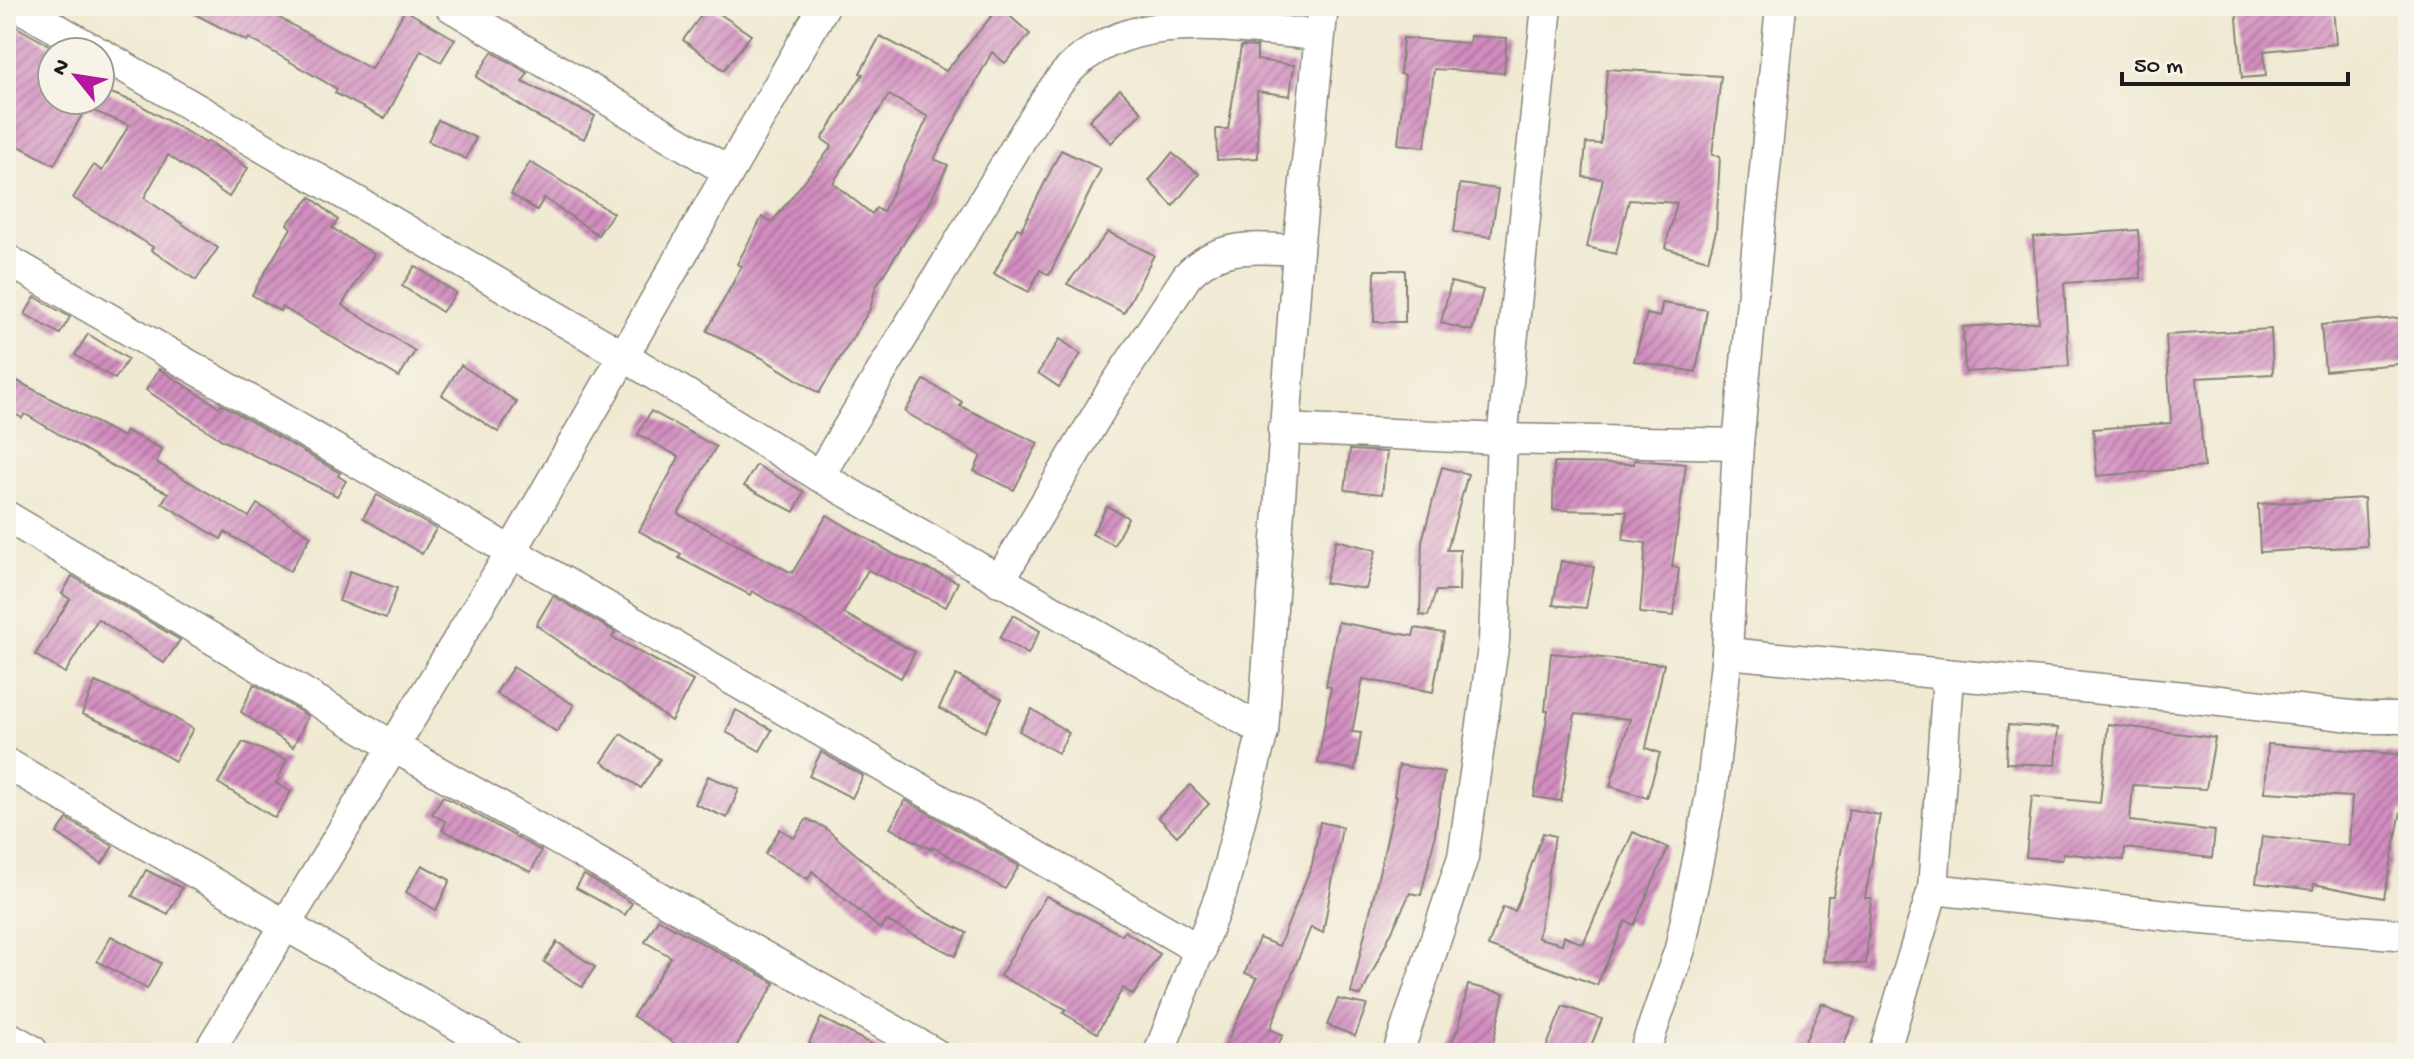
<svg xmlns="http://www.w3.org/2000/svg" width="2414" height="1059" font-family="'Gochi Hand',sans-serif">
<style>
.building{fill:url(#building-hatch);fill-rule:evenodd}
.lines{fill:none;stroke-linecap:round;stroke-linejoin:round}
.minor-casing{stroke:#868378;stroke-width:33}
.tertiary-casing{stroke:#868378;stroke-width:41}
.minor{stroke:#fff;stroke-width:30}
.tertiary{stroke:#fff;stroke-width:38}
</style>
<defs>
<pattern id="building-hatch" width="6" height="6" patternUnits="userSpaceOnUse" patternTransform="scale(2)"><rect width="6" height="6" fill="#d18dbf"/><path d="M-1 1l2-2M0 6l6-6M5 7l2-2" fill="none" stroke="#a9729a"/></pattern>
</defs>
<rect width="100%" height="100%" fill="#f7f3e8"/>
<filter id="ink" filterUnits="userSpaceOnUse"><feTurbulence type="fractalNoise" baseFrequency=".0125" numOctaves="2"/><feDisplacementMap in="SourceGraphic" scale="16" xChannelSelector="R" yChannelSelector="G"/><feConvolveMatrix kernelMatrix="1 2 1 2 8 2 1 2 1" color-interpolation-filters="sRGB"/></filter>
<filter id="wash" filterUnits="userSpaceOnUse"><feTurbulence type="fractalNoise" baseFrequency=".006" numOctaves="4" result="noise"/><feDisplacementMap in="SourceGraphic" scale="32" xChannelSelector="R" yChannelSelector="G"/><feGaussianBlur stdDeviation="1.8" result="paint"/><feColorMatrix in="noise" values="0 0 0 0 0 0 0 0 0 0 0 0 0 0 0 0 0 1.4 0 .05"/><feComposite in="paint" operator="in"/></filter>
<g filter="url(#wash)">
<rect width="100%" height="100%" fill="#f0ead3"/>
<g id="blocks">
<g class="building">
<path d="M179,6H258L371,69L405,10L455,39L441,62L421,50L385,119L335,93L337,89L249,38L247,41Z"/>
<path d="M708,6L751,35L724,70L683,40Z"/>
<path d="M1000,6H1017L1011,17L1030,34L1005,63L992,52L934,159L948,165L929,204L876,286L870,309L819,393L762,358L707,331L742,266L737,264L762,217L772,222L832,146L822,139L863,74L860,73L880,36L946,71ZM889,95L928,117L883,212L876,208L872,214L833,183Z"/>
<path d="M2236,6H2333L2336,44L2264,51L2266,76L2242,78Z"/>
<path d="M6,21L52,47V100H100V89L135,102L206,143L208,141L248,168L229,197L168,155L144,198L218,248L196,280L151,250L153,247L73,198L94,165L102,171L129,125L86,108L54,165L6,139Z"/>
<path d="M1470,36L1507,38L1504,73L1434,69L1425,147L1398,144L1405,75L1400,74L1403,38L1469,43Z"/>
<path d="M1241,46L1257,47V60L1294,65L1290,96L1257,91L1258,158L1217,160L1216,129H1228Z"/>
<path d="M492,52L528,73L522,82L595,116L584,139L540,118L476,77Z"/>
<path d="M1607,69L1721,76L1712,155L1720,156L1716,231L1708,260L1665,248L1677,203L1629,200L1616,254L1587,247L1603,179L1583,177L1586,143L1601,144Z"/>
<path d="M1120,89L1142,112L1111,143L1089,120Z"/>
<path d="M438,120L476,138L466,159L428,141Z"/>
<path d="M1061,150L1101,169L1049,275L1040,270L1029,292L994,274L1017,228L1021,230Z"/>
<path d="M1172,153L1199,174L1173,206L1149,181Z"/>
<path d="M530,162L613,213L598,235L544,198L537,210L511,194Z"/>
<path d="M1460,184L1498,189L1491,237L1454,232Z"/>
<path d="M311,197L338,220L332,228L374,254L342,305L415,351L399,377L282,307L280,311L252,295L291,228L287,224Z"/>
<path d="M2138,230L2141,278L2064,283L2069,366L1965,372L1963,327L2039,322L2033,237Z"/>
<path d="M1108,232L1154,255L1124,313L1067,284Z"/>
<path d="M415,266L456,293L442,312L402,286Z"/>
<path d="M1375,270H1405V322H1374Z"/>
<path d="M1451,282L1483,290L1472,331L1441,323Z"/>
<path d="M35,297L70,317L60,334L25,314Z"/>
<path d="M1662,303L1707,310L1696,372L1634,361L1647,314L1660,317Z"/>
<path d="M2408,317V363L2325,371L2321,325Z"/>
<path d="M2271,329L2273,374L2197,378L2204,467L2097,476L2093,429L2171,423L2166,335Z"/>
<path d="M88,334L128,359L115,379L75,355Z"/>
<path d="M1060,339L1081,354L1059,387L1038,373Z"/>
<path d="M461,365L517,402L498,432L442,395Z"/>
<path d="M159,369L219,407L221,404L340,473L338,476L346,481L337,496L222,440L146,390Z"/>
<path d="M6,375L123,437L126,431L162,449L156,462L249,517L257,504L311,536L290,571L225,532L221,539L162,503L168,493L109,464L25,414L22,418L6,409Z"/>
<path d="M924,380L962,402L960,406L1038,443L1014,490L974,471L981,456L905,412Z"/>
<path d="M651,411L716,447L678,514L792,573L827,515L895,555L958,582L946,607L868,570L843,613L915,652L901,678L752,591L750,595L679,558L681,554L639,531L679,457L638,434Z"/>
<path d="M1350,450L1387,452L1382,494L1345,490Z"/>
<path d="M1634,460L1686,464L1672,567L1679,568L1674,616L1640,613L1646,543L1623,540L1627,511L1553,510L1554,463L1634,464Z"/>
<path d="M756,465L804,492L794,512L744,486Z"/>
<path d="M1442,467L1468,474L1447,550H1460L1459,591H1436L1428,616L1420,615L1422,541Z"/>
<path d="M377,495L436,529L422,554L363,518Z"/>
<path d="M2364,498L2367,546L2260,552L2258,504Z"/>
<path d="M1107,506L1128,518L1114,545L1092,534Z"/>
<path d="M1336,540L1376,550L1366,589L1325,583Z"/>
<path d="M1561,561L1594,567L1586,608L1553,605Z"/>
<path d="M350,571L397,588L386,618L339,601Z"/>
<path d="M72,576L180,640L164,663L98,619L65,673L35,655L70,599L62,594Z"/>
<path d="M553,596L615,632L612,637L693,681L671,721L536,625Z"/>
<path d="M1013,615L1040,631L1028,654L1000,638Z"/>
<path d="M1338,622L1413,636L1415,628L1444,633L1433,692L1363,679L1352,732L1361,733L1355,770L1318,763L1331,687L1326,686Z"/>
<path d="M1551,653L1664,664L1646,748L1660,753L1647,798L1610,786L1630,719L1575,714L1561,801L1534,797L1548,711H1545Z"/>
<path d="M513,667L574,705L557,732L496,693Z"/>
<path d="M956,675L1002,699L985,732L939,708Z"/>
<path d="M95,682L156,707L193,729L175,761L128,733L82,714Z"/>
<path d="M254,684L308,716L293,747L241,712Z"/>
<path d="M1032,709L1069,733L1058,753L1019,731Z"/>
<path d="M736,710L772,730L760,751L726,732Z"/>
<path d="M2108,724L2215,738L2206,789L2133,785L2130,821L2215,831L2212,858L2125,848L2124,860L2063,853L2062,860L2026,857L2032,796L2100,803Z"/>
<path d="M2008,725L2058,728L2055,765L2006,763Z"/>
<path d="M621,734L660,759L641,788L602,762Z"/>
<path d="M243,742L287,760L276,783L291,792L275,818L218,783Z"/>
<path d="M2268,744L2408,755L2405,812L2401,811L2384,898L2314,884L2313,890L2256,883L2262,836L2349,846L2352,797L2265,792Z"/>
<path d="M821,752L863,776L852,798L809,776Z"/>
<path d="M1399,765L1444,772L1434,841L1421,895L1410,893L1361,996L1351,993L1397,796H1394Z"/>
<path d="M708,776L739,789L727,818L695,804Z"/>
<path d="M1190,785L1209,804L1177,836L1158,817Z"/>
<path d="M443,796L541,851L531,872L442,830L446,822L432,814Z"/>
<path d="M905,800L1019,866L1005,889L933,847L932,850L890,828Z"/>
<path d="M1849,809L1880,815L1865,898H1871L1866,964L1823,961L1828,896H1833Z"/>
<path d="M67,819L113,846L102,864L57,833Z"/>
<path d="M807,819L824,827L919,908L967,933L955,956L887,921L880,929L812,871L808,879L765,854L780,829L794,838Z"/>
<path d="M1320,822L1342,827L1323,933L1311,927L1270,1029L1283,1035L1274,1053H1222L1257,978L1245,973L1259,938L1279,946L1312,865Z"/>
<path d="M1633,832L1668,848L1634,925L1625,921L1597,985L1488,946L1503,907L1515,911L1543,833L1555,836L1538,938L1562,944L1564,936L1583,944Z"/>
<path d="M422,865L450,880L436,910L406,892Z"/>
<path d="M146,870L182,888L168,914L132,896Z"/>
<path d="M584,875L632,903L625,915L576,888Z"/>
<path d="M1046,896L1122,935L1125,931L1160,954L1133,995L1123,988L1097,1033L1063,1013L1066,1009L1000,976Z"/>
<path d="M658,919L775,983L732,1053H689L633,1016L671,957L645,942Z"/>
<path d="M111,936L161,963L147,989L97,961Z"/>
<path d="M557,942L595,967L582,987L544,962Z"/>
<path d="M1468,985L1504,993L1491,1053H1447L1458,1029Z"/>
<path d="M1338,999L1367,1005L1355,1036L1327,1025Z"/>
<path d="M1822,1003L1855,1018L1840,1053H1800Z"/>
<path d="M1563,1006L1602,1019L1588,1053H1544Z"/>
<path d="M821,1018L889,1053H829L809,1043Z"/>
</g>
</g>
</g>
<g filter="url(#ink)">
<use href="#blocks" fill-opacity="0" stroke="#868378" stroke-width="2"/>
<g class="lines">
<g class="minor-casing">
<g id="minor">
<path d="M18,6L97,52"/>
<path d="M450,6L728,171"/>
<path d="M100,53L624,356L819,476L1263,731"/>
<path d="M6,259L1201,951"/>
<path d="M1283,429L1502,439L1738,444"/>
<path d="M819,476L1027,129C1040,111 1051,89 1066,73C1131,4 1235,29 1319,35"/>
<path d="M6,516L396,748L934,1053"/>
<path d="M999,581L1112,390L1187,276C1219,242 1255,248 1298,250"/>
<path d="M1727,653L2185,697L2369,718H2408"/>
<path d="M6,763L506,1053"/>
<path d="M1933,889L2202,919L2408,935"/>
<path d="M208,1053L510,554L824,6"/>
<path d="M1159,1053L1222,891L1263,731L1298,250L1323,6"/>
<path d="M1398,1053L1463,857L1494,641L1502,439L1547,6"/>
<path d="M1644,1053L1680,949L1711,795L1727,653L1738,444L1781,6"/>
<path d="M1884,1053L1933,889L1948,677"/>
</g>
</g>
<g class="tertiary-casing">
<path id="tertiary" d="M6,1040L29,1053"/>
</g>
<use href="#minor" class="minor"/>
<use href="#tertiary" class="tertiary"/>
</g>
</g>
<rect width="2414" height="1059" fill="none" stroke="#f7f3e8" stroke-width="32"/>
<g transform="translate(76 76) rotate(300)"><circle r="38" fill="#f7f3e8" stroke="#9f9d96" stroke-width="2"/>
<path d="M0-6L14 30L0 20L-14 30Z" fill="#b5179e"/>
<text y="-12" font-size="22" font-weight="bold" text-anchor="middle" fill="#1c1c1c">N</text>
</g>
<path d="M2122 72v12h226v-12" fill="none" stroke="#1c1c1c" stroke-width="4"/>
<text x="2134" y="72" font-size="24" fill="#1c1c1c" stroke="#f7f3e8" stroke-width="6" paint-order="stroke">50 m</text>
</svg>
